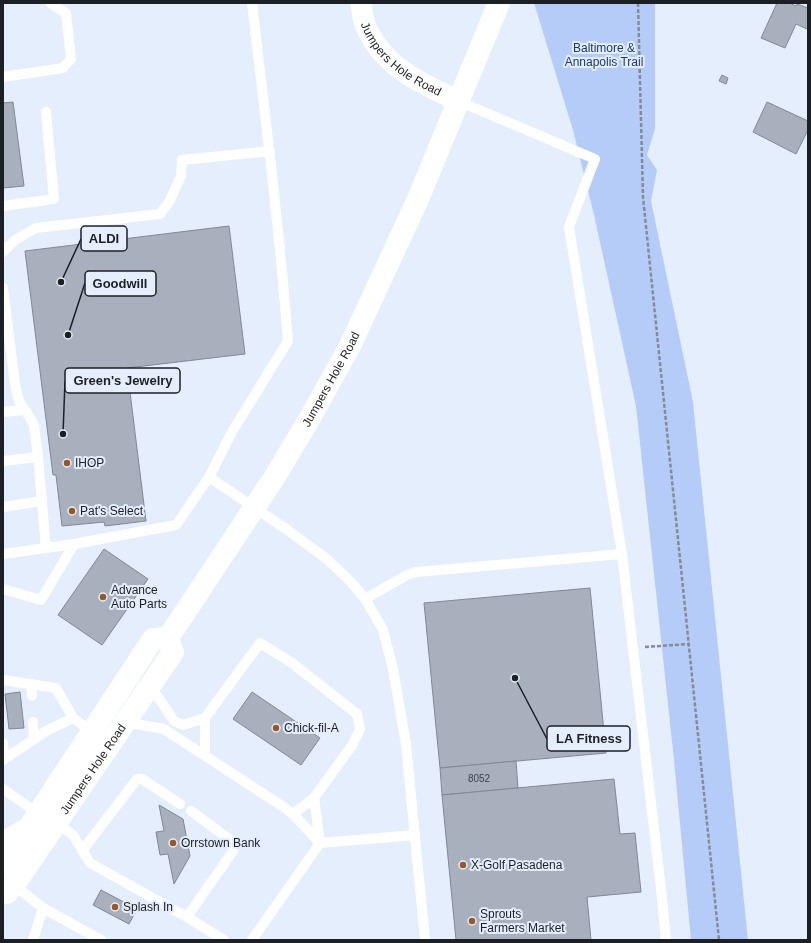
<svg xmlns="http://www.w3.org/2000/svg" width="811" height="943" font-family="Helvetica,sans-serif">
<style>
.green{fill:#b5ccf9}
.building{fill:#a8b0be;stroke:#808795}
.lines{fill:none;stroke-linecap:round;stroke-linejoin:round}
.path{stroke:#858b96;stroke-width:2.5;stroke-dasharray:4 2;stroke-linecap:butt}
.lane{stroke:#fff;stroke-width:10}
.street{stroke:#fff;stroke-width:21}
.secondary{stroke:#fff;stroke-width:22}
.primary{stroke:#fff;stroke-width:22}
.poi-dot{fill:#995626;stroke:#e5eefd;stroke-width:1.5}
.labels{text-anchor:middle;stroke-width:4;stroke-linejoin:round;paint-order:stroke}
.number-label{font-size:10px;fill:#3f434a}
.park-label{font-size:12px;fill:#1a3674;stroke:#e5eefd}
.street-label{font-size:12px;fill:#1c1f24;stroke:#e5eefd}
.poi-label{font-size:12px;fill:#1c1f24;stroke:#e5eefd;text-anchor:start}
.leader{fill:none;stroke:#1c1f24;stroke-width:1.5}
.callout-dot{fill:#1c1f24;stroke:#e5eefd;stroke-width:1.5}
.callout{fill:#e5eefd;stroke:#1c1f24;stroke-width:1.5}
.callout-label{font-size:13px;text-anchor:middle;font-weight:bold;fill:#1c1f24}
</style>
<rect width="100%" height="100%" fill="#e5eefd"/>
<path class="green" d="M534,3H655V129L647,155L657,170L651,201L693,402L748,940H691L674,760L636,406L594,215L573,130Z"/>
<g class="building">
<path d="M777,3H790L796,6L797,4L808,8V26L807,29L796,24L785,48L761,38Z"/>
<path d="M722,75L728,78L726,84L719,81Z"/>
<path d="M13,102L24,186L3,188V103Z"/>
<path d="M767,102L808,121V130L796,154L753,132Z"/>
<path d="M229,226L245,354L127,368L146,521L105,526L104,522L62,526L56,475H53L25,251Z"/>
<path d="M104,549L148,579L102,645L58,615Z"/>
<path d="M590,588L606,753L440,768L424,603Z"/>
<path d="M20,692L24,728L9,729L5,694Z"/>
<path d="M252,692L320,738L301,765L233,719Z"/>
<path d="M516,761L518,788L442,795L440,768Z"/>
<path d="M614,779L620,834L635,833L641,892L587,897L591,940H456L442,795Z"/>
<path d="M159,805L183,819L190,856L174,884L168,854L160,855L156,832L164,831Z"/>
<path d="M101,890L137,909L129,924L93,905Z"/>
</g>
<g class="lines">
<g class="path">
<path d="M638,3L643,197L719,940"/>
<path d="M645,647L689,644"/>
</g>
<g class="lane">
<path d="M3,77L63,68L71,59L66,13L50,3"/>
<path d="M3,206L54,199L46,112"/>
<path d="M3,252L15,240L36,228L160,214L169,202L181,176L182,160L270,151"/>
<path d="M3,288L15,384L19,401L29,416L34,425L38,457L46,548"/>
<path d="M3,412L25,410"/>
<path d="M3,461L38,457"/>
<path d="M209,477L232,432L288,341L282,270L272,174L252,3"/>
<path d="M3,507L42,501"/>
<path d="M3,554L74,544L176,525L209,477L286,529L327,559L351,582L365,599L374,614L383,630L393,669L406,744L425,940"/>
<path d="M622,554L661,889L666,940"/>
<path d="M3,589L41,600L74,544"/>
<path d="M365,599L407,575L416,572L622,554L569,227L595,159L458,101"/>
<path d="M3,680L56,688L73,718L92,732"/>
<path d="M31,684L32,696"/>
<path d="M150,685L174,721L183,725L205,718L260,643L292,663L357,714L360,729L353,744L314,798L293,814"/>
<path d="M33,722L34,739"/>
<path d="M125,722L164,729L285,808L293,814L320,843"/>
<path d="M3,743L4,759"/>
<path d="M205,755V718"/>
<path d="M3,760L48,730L73,718"/>
<path d="M3,789L38,813"/>
<path d="M314,798L320,843"/>
<path d="M56,823L73,835L90,863L187,917L224,940"/>
<path d="M82,851L137,779H142L180,804"/>
<path d="M14,885L43,908L101,940"/>
<path d="M187,917L233,851V842L191,811"/>
<path d="M33,940L43,908"/>
<path d="M252,940L320,843L415,835"/>
</g>
<path class="street" id="s1" d="M361,3C362,9 362,15 364,21C365,25 367,29 369,33C387,69 423,84 458,101"/>
<g class="secondary">
<path id="s2" d="M168,638L274,478L307,423L350,346L418,199L499,3"/>
<path d="M3,867L153,639L168,638"/>
<path id="s3" d="M3,893H7L14,885L173,652L168,638"/>
</g>
<path class="primary" d="M3,843L27,829"/>
</g>
<g class="poi-dot">
<circle cx="67" cy="463" r="4"/>
<circle cx="72" cy="511" r="4"/>
<circle cx="103" cy="597" r="4"/>
<circle cx="276" cy="728" r="4"/>
<circle cx="173" cy="843" r="4"/>
<circle cx="463" cy="865" r="4"/>
<circle cx="115" cy="907" r="4"/>
<circle cx="472" cy="921" r="4"/>
</g>
<g class="labels">
<g class="number-label">
<text x="479" y="782">8052</text>
</g>
<g class="park-label">
<text x="604" y="52">Baltimore &amp;<tspan x="604" dy="14">Annapolis Trail</tspan></text>
</g>
<g class="street-label">
<text dy="4" stroke="none"><textPath href="#s1" startOffset="73">Jumpers Hole Road</textPath></text>
<text dy="4" stroke="none"><textPath href="#s2" startOffset="306">Jumpers Hole Road</textPath></text>
<text dy="4" stroke="none"><textPath href="#s3" startOffset="155">Jumpers Hole Road</textPath></text>
</g>
<g class="poi-label">
<text x="75" y="467">IHOP</text>
<text x="80" y="515">Pat's Select</text>
<text x="111" y="594">Advance<tspan x="111" dy="14">Auto Parts</tspan></text>
<text x="284" y="732">Chick-fil-A</text>
<text x="181" y="847">Orrstown Bank</text>
<text x="471" y="869">X-Golf Pasadena</text>
<text x="123" y="911">Splash In</text>
<text x="480" y="918">Sprouts<tspan x="480" dy="14">Farmers Market</tspan></text>
</g>
</g>
<path class="leader" d="M61 282L81 239M68 335L85 283M63 434L65 381M515 678L547 739"/>
<g class="callout-dot">
<circle cx="61" cy="282" r="4"/>
<circle cx="68" cy="335" r="4"/>
<circle cx="63" cy="434" r="4"/>
<circle cx="515" cy="678" r="4"/>
</g>
<g class="callout">
<rect x="81" y="226" width="46" height="25" rx="4"/>
<rect x="85" y="271" width="71" height="25" rx="4"/>
<rect x="65" y="368" width="115" height="25" rx="4"/>
<rect x="547" y="726" width="83" height="25" rx="4"/>
</g>
<g class="callout-label">
<text x="104" y="243">ALDI</text>
<text x="120" y="288">Goodwill</text>
<text x="123" y="385">Green's Jewelry</text>
<text x="589" y="743">LA Fitness</text>
</g>
<rect width="811" height="943" fill="none" stroke="#1c1f24" stroke-width="8"/>
</svg>
